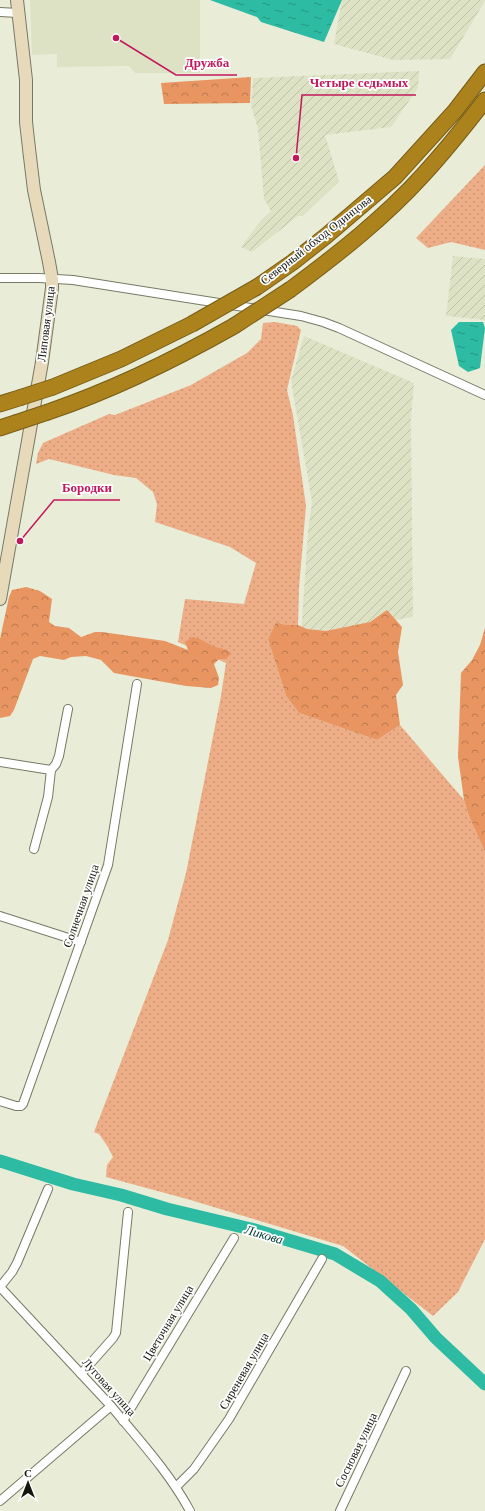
<svg xmlns="http://www.w3.org/2000/svg" width="485" height="1511" font-family="Georgia,serif">
<style>
.built{fill:#dde2c5}
.industrial{fill:url(#industrial-furrows)}
.grass{fill:url(#grass-dots)}
.forest{fill:url(#forest-crowns)}
.water{fill:url(#water-ripples)}
.lines{fill:none;stroke-linecap:round;stroke-linejoin:round}
.river{stroke:#2dbba3;stroke-width:13}
.street-casing{stroke:#767966;stroke-width:10}
.secondary-casing{stroke:#767966;stroke-width:14}
.highway-casing{stroke:#775d17;stroke-width:17}
.street{stroke:#fff;stroke-width:8}
.secondary{stroke:#e6dabb;stroke-width:12}
.highway{stroke:#ac821c;stroke-width:15}
.highway-bridge-casing{stroke:#775d17;stroke-width:17;stroke-linecap:butt}
.highway-bridge{stroke:#ac821c;stroke-width:15}
.labels{text-anchor:middle;stroke-width:3.5;stroke-linejoin:round;paint-order:stroke}
.street-label{font-size:12px;fill:#15170f;stroke:#fff}
.water-label{font-size:13px;font-style:italic;fill:#054238;stroke:#fff}
.leader{fill:none;stroke:#c2185b;stroke-width:1.5}
.callout-dot{fill:#c2185b;stroke:#fff;stroke-width:1.5}
.callout-label{font-size:13px;text-anchor:middle;font-weight:bold;fill:#c2185b;stroke:#fff;stroke-width:3.5;stroke-linejoin:round;paint-order:stroke}
</style>
<defs>
<pattern id="industrial-furrows" width="10" height="10" patternUnits="userSpaceOnUse"><rect width="10" height="10" fill="#dde2c5"/><path d="M-1 1l2-2M0 10L10 0M9 11l2-2" fill="none" stroke="#bdc1a8"/></pattern>
<pattern id="grass-dots" width="8" height="8" patternUnits="userSpaceOnUse"><rect width="8" height="8" fill="#ecad87"/><path d="M2 2h.1M6 6h.1" fill="none" stroke="#ca9473" stroke-width="1.8" stroke-linecap="round"/></pattern>
<pattern id="forest-crowns" width="20" height="18" patternUnits="userSpaceOnUse"><rect width="20" height="18" fill="#e89561"/><path d="M2 6a3 3 0 1 1 6 0M12 15a3 3 0 1 1 6 0" fill="none" stroke="#bb794e"/></pattern>
<pattern id="water-ripples" width="26" height="14" patternUnits="userSpaceOnUse"><rect width="26" height="14" fill="#2dbba3"/><path d="M2 4q2-2 4 0t4 0M15 11q2-2 4 0t4 0" fill="none" stroke="#259783"/></pattern>
</defs>
<rect width="100%" height="100%" fill="#e9edd7"/>
<path class="built" d="M30,0H200V73H135L129,66L57,67V54L32,55Z"/>
<g class="industrial">
<path d="M342,0H485V1L450,59L393,60L334,44Z"/>
<path d="M419,71L418,88L391,127L325,135L339,181L303,216H298L252,252L241,247L261,220L271,211L264,199L258,129L251,106L253,78Z"/>
<path d="M453,256L485,259V320L446,316Z"/>
<path d="M304,336L414,383L411,420L413,617L301,636L308,531L312,502L291,381Z"/>
</g>
<g class="grass">
<path d="M485,165V250L451,242L428,248L416,238Z"/>
<path d="M275,322L297,326L301,330L287,390L293,415L306,506L299,588L298,625H286L276,622L268,639L286,696L299,713L377,740L400,725L464,800L469,816L485,852V1239L458,1292L433,1316L343,1246L187,1199L106,1177L107,1165L113,1157L108,1147L99,1134L94,1132L168,940L186,873L221,696L226,663L178,642L185,599L244,604L256,563L230,547L155,522L157,504L153,492L136,478L114,475L49,459L36,464L38,453L43,443L109,414L115,415L191,385L247,353L261,339L263,323Z"/>
</g>
<g class="forest">
<path d="M251,77L250,103L164,104L161,83Z"/>
<path d="M26,587L40,591L52,599L49,622L55,626L69,628L81,637L95,632H102L165,641L188,650L185,642L192,637C201,638 207,644 216,647C222,649 226,649 231,653L226,659H219L214,664L219,678L218,685L211,688L186,686L114,673L101,660L86,656L71,657L64,660L40,656L33,659L14,710L10,716L0,718V639L9,597L12,590Z"/>
<path d="M387,610L402,627L398,652L403,685L396,695L400,725L377,740L299,713L286,696L268,639L276,622L286,625H298L307,629L326,631L370,622Z"/>
<path d="M485,628V852L469,816L464,800L458,757L461,673L472,660L480,645Z"/>
</g>
<g class="water">
<path d="M210,0H342L324,42L261,22L257,17Z"/>
<path d="M459,322H483L485,328L480,368L468,372L459,366L451,330Z"/>
</g>
<g class="lines">
<path class="river" d="M0,1161L73,1184L121,1195L167,1209L251,1229L335,1254L380,1281L411,1309L436,1338L485,1384"/>
<g class="street-casing">
<g id="street">
<path d="M0,12L18,13"/>
<path d="M0,278H39L73,280L301,316L323,322L339,328L485,395"/>
<path d="M0,762L51,770"/>
<path d="M34,849L48,797L51,770L56,764L59,756L68,709"/>
<path d="M0,916L81,942"/>
<path d="M0,1101L16,1106H21L23,1104L108,865L137,684"/>
<path d="M48,1189L17,1263L12,1272L0,1287L111,1406C139,1440 169,1472 190,1511"/>
<path d="M81,1374L113,1338L116,1333L128,1212"/>
<path d="M123,1421L234,1238"/>
<path d="M176,1487L194,1469L229,1419L322,1259"/>
<path d="M0,1501L111,1406"/>
<path d="M340,1511L406,1371"/>
</g>
</g>
<g class="secondary-casing">
<path id="secondary" d="M0,599L42,362L52,288V279L49,262L34,190L30,157L26,122V80L17,0"/>
</g>
<g class="highway-casing">
<g id="highway">
<path d="M257,287L293,262L326,236L395,177L455,111L485,72"/>
<path d="M291,289C338,254 384,218 423,175C445,151 465,126 485,100"/>
<path d="M53,387L121,359L192,324"/>
<path d="M0,404L19,398"/>
<path d="M48,412C113,390 174,360 234,326"/>
<path d="M0,428L15,423"/>
</g>
</g>
<use href="#street" class="street"/>
<use href="#secondary" class="secondary"/>
<use href="#highway" class="highway"/>
<g class="highway-bridge-casing">
<g id="highway-bridge">
<path d="M192,324L257,287"/>
<path d="M234,326L291,289"/>
<path d="M19,398L53,387"/>
<path d="M15,423L48,412"/>
</g>
</g>
<use href="#highway-bridge" class="highway-bridge"/>
</g>
<g class="labels">
<g class="street-label">
<text transform="translate(316 240) rotate(-38)" y="4">Северный обход Одинцова</text>
<text transform="translate(46 324) rotate(-83)" y="4">Липовая улица</text>
<text transform="translate(81 906) rotate(-71)" y="4">Солнечная улица</text>
<text transform="translate(168 1323) rotate(-59)" y="4">Цветочная улица</text>
<text transform="translate(244 1371) rotate(-60)" y="4">Сиреневая улица</text>
<text transform="translate(109 1387) rotate(48)" y="4">Луговая улица</text>
<text transform="translate(356 1450) rotate(-64)" y="4">Сосновая улица</text>
</g>
<g class="water-label">
<text transform="translate(264 1234) rotate(16)" y="5">Ликова</text>
</g>
</g>
<path class="leader" d="M116 38L176 75H237M296 158L302 95H416M20 541L54 500H120"/>
<g class="callout-dot">
<circle cx="116" cy="38" r="4"/>
<circle cx="296" cy="158" r="4"/>
<circle cx="20" cy="541" r="4"/>
</g>
<g class="callout-label">
<text x="207" y="67">Дружба</text>
<text x="359" y="87">Четыре седьмых</text>
<text x="87" y="492">Бородки</text>
</g>
<g transform="translate(28 1483)" stroke="#ffffff" stroke-width="3" paint-order="stroke">
<path d="M0-3L7 15L0 10L-7 15Z" fill="#15170f"/>
<text y="-6" font-size="11" font-weight="bold" text-anchor="middle" fill="#15170f">С</text>
</g>
</svg>
